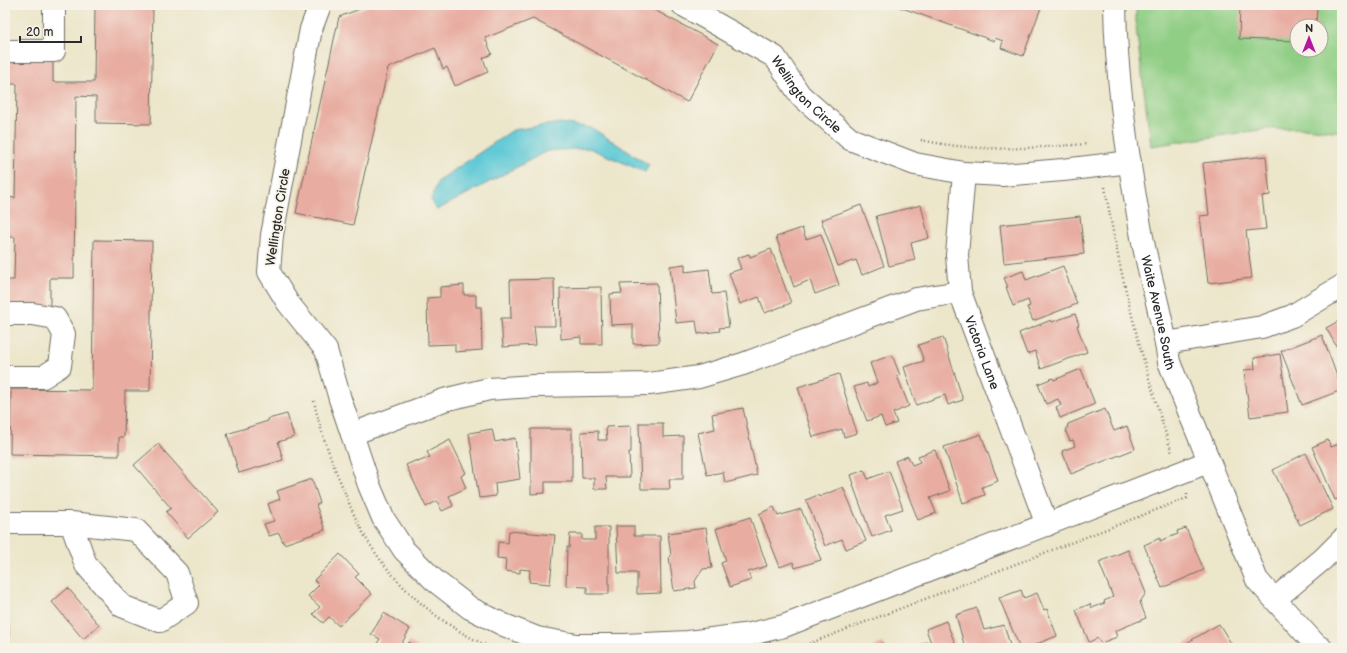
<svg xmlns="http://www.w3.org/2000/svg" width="1347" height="653" font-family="'Balsamiq Sans',sans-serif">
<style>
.green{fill:#8fce84;stroke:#5d7c58;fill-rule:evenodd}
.water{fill:#5ec9d6;stroke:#447a80}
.building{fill:#e8aca0}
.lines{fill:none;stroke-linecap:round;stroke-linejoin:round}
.minor-casing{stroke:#6f6c63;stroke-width:24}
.path{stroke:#6f6c63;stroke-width:2.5;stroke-dasharray:1 3;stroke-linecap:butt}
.minor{stroke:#fff;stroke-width:22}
.labels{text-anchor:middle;stroke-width:3.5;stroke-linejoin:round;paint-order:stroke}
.street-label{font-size:13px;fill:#2b2b2b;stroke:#f7f3e8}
</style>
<rect width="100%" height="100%" fill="#f7f3e8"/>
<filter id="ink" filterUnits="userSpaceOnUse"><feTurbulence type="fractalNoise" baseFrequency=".025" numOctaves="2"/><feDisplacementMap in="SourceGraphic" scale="8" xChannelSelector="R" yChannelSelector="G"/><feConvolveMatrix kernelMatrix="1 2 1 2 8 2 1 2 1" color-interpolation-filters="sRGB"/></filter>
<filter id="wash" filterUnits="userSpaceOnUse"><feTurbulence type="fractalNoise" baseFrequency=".012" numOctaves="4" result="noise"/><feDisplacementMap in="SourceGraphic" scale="16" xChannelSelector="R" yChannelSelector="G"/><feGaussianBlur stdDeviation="0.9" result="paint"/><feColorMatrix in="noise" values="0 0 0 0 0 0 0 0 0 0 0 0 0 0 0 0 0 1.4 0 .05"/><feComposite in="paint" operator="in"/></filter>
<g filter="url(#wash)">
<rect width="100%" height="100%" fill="#ece6cb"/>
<path class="green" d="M1136,5H1342V132L1305,128L1266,129L1151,146L1136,27ZM1297,26H1321V50H1297Z"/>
<path class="water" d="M560,123L592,128L649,165L645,172L589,148L547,151L437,210L431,200L438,181L513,130Z"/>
<g id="blocks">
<g class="building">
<path d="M95,5H153L151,124L96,123V97L76,96L74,278H50V306L5,305V280H14L15,237H5V197L15,198L17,84H5V58L53,59V82H94Z"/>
<path d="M370,5H645L718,44L687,102L533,19L485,38L492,54L483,58L488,72L455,86L447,67L443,69L435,48L388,68L353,225L296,213L339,17Z"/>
<path d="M894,5H1042L1023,56L1001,48L1003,41L995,38L994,41Z"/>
<path d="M1240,5H1317L1316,26H1297V41L1239,39Z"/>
<path d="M1266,156L1270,195L1262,196L1266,229L1246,231L1252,278L1208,283L1200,216L1209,215L1203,163Z"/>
<path d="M861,205L884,266L862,275L856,260L838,266L821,220Z"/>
<path d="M921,205L929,238L911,243L915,260L889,266L876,216Z"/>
<path d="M1080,216L1084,254L1004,263L1000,225Z"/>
<path d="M802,228L806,239L821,234L839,285L815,294L810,280L794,287L776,237Z"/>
<path d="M94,240L152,241L150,391H125L124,437H119V456L10,454L11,389L92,390Z"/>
<path d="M771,249L791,303L765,313L759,297L740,304L729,273L741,269L737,258L749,254L750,257Z"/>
<path d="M685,264V272L709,269L712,294L724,293L729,327L719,328L720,331L698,334L696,321L676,323L670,266Z"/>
<path d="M1063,266L1077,304L1033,321L1027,307L1030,306L1028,300L1013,306L1006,287H1008L1004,278L1023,271L1026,280Z"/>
<path d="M554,279L555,326H534L536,345L503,347L501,318H511L510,280Z"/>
<path d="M657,283L659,343L633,344V324L611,325L610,294L622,293L620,284Z"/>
<path d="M464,285V295H476V307H481L482,350L455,352V344L428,345L427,298L440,297V287Z"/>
<path d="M601,287L602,344H581V337L561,339L560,288Z"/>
<path d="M1075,314L1079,325L1077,326L1087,352L1041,369L1035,351L1027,354L1019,333L1051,320L1052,322Z"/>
<path d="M1342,319V356L1326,328Z"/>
<path d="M1322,335L1342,390L1302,405L1281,351Z"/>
<path d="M943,337L963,400L948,405L945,395L916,405L904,367L924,361L918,345Z"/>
<path d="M1280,354L1288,412L1250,417L1244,370L1255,369L1254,358Z"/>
<path d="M892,355L900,375L897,376L909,406L893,413L897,423L885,427L881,416L867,421L854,387L867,383L868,387L877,383L870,363Z"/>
<path d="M1081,369L1095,404L1060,418L1056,407L1061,405L1058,399L1046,404L1038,384L1053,378L1054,380Z"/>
<path d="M839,374L857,433L844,437L842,429L813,437L798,387Z"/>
<path d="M743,408L757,475L725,483L723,472L707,475L698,433L715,429L712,414Z"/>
<path d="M1105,409L1114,431L1127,426L1135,449L1071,474L1062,451L1075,446L1073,440L1070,441L1066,432L1068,424Z"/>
<path d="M287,414L294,437L278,442L283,460L239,473L227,434L268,421V419Z"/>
<path d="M639,423H663V437L683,436V479H669L670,489H641Z"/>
<path d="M631,426V452H629L630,477H606L607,489H594V478H582L581,432L598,431V440H607L606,427Z"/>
<path d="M492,429L495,442L515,438L520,479L495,483L496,496L479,498L469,433Z"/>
<path d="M531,429H572V482H545V493L531,494Z"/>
<path d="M981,434L998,481L982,487L985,495L963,503L944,447Z"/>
<path d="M450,440L466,473L461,476L466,488L449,496L453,506L442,511L437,501L426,507L406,465L417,460L418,462L430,457L427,452Z"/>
<path d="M1328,440L1331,447L1342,443V497L1335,500L1312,447Z"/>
<path d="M158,444L218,512L188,538L166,512L171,508L134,465Z"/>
<path d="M935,450L950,491L930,498L936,513L918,520L895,461L908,456L912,465L920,462L918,456Z"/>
<path d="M1306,453L1333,509L1300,525L1273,470Z"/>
<path d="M864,470L868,479L889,471L903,509L885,515L891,530L872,537L853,485L854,484L851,475Z"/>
<path d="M312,479L320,503L316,505L325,530L284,544L279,533L269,536L264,524L274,521L268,504L280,499L277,491Z"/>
<path d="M843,487L866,541L846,549L842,539L825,546L806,500L818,495L819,497Z"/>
<path d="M774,507L778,516L801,509L821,560L795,568L793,562L780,567L759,514Z"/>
<path d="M750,517L767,566L748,572L751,580L730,587L721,563L726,561L716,529Z"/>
<path d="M616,526H634V536H660L661,593L637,594V573H618Z"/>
<path d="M595,527H609V594H587V587L566,586L567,547L569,548L570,534H582V540H595Z"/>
<path d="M706,528L712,568L703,569L695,581L696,588L674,591L669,557L671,556L668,533Z"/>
<path d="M1186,528L1204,570L1162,588L1144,545L1160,538V541L1178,534L1177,531Z"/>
<path d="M509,531L555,535L550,584L529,582L530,570L520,569V573L505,571L506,559L497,558L498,542L508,543Z"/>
<path d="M1128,550L1146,593L1140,602L1146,618L1115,631L1117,637L1101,643L1098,638L1089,642L1076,610L1090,604L1092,608L1105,603L1104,601L1113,597L1099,562Z"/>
<path d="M340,554L359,574L355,577L372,594L339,626L329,617L323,623L313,614L320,607L308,596L319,585L314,580Z"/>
<path d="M68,588L99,625L83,639L52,602Z"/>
<path d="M1021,590L1024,598L1037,593L1044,610L1047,609L1057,636L1034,645L1035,648H1020L999,598Z"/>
<path d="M977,608L984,630L1004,625L1011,648H965L956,615Z"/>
<path d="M384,613L410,629L399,648H374L380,639L371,634Z"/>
<path d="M946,621L957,648H915V647L926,642L927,644L931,643L926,629Z"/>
<path d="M1219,624L1234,648H1178Z"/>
<rect x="5" y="625" width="4" height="17"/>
<path d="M409,642L420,648H406Z"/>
<path d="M883,643L885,648H872Z"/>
</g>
</g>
</g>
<g filter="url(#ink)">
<use href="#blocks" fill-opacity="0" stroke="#6f6c63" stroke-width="1"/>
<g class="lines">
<g class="minor-casing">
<g id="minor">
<path d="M320,5L311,29L272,235L269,272L288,303L326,350L340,399L352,434"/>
<path id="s1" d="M683,5L775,57L800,95L850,139L915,164L964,173L1003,175L1063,170L1130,162"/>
<path id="s2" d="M1115,5C1116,82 1128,161 1142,237C1150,279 1163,319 1169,362L1257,580L1316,645L1321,648"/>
<path d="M5,51H54V5"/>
<path id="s3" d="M964,173L957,255L960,292L1047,525"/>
<path d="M960,292L916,299L743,364L699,377L649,384L534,386L489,389L444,400L352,434L369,485L383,518L404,550L434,580L470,608L504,625L537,638L577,645H624L688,642L751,634L784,626L1208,462"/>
<path d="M5,314H33L55,318L64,334L60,366L43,377H5"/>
<path d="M1166,343L1262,327L1292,316L1342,286"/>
<path d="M5,523H71L136,530L177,573L187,603L160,621L122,606L86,565L71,523"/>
<path d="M1275,599L1323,559L1342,540"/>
</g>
</g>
<g class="path">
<path d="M921,140C980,153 1029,148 1088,144"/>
<path d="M1105,187C1120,278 1143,364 1172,453"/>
<path d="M314,401C319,427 328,450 337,474C345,492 351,510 360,527C388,581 437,624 492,648"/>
<path d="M798,648L1187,498V493"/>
</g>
<use href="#minor" class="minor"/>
</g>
</g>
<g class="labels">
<g class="street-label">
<text dy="5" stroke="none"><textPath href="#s1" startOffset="155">Wellington Circle</textPath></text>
<text transform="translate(277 217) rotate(-81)" y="5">Wellington Circle</text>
<text dy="5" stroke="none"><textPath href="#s2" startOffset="311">Waite Avenue South</textPath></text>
<text dy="5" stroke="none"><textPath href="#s3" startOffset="184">Victoria Lane</textPath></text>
</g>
</g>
<rect width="1347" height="653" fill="none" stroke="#f7f3e8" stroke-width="20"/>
<g transform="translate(1309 38)"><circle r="19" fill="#f7f3e8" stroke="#a5a39c"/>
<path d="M0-3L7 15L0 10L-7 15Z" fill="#b5179e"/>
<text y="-6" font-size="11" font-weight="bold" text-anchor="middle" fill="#2b2b2b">N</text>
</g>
<path d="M20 36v6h61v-6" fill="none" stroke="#2b2b2b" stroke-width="2"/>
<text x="26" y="36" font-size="12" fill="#2b2b2b" stroke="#f7f3e8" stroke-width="3" paint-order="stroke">20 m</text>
</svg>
